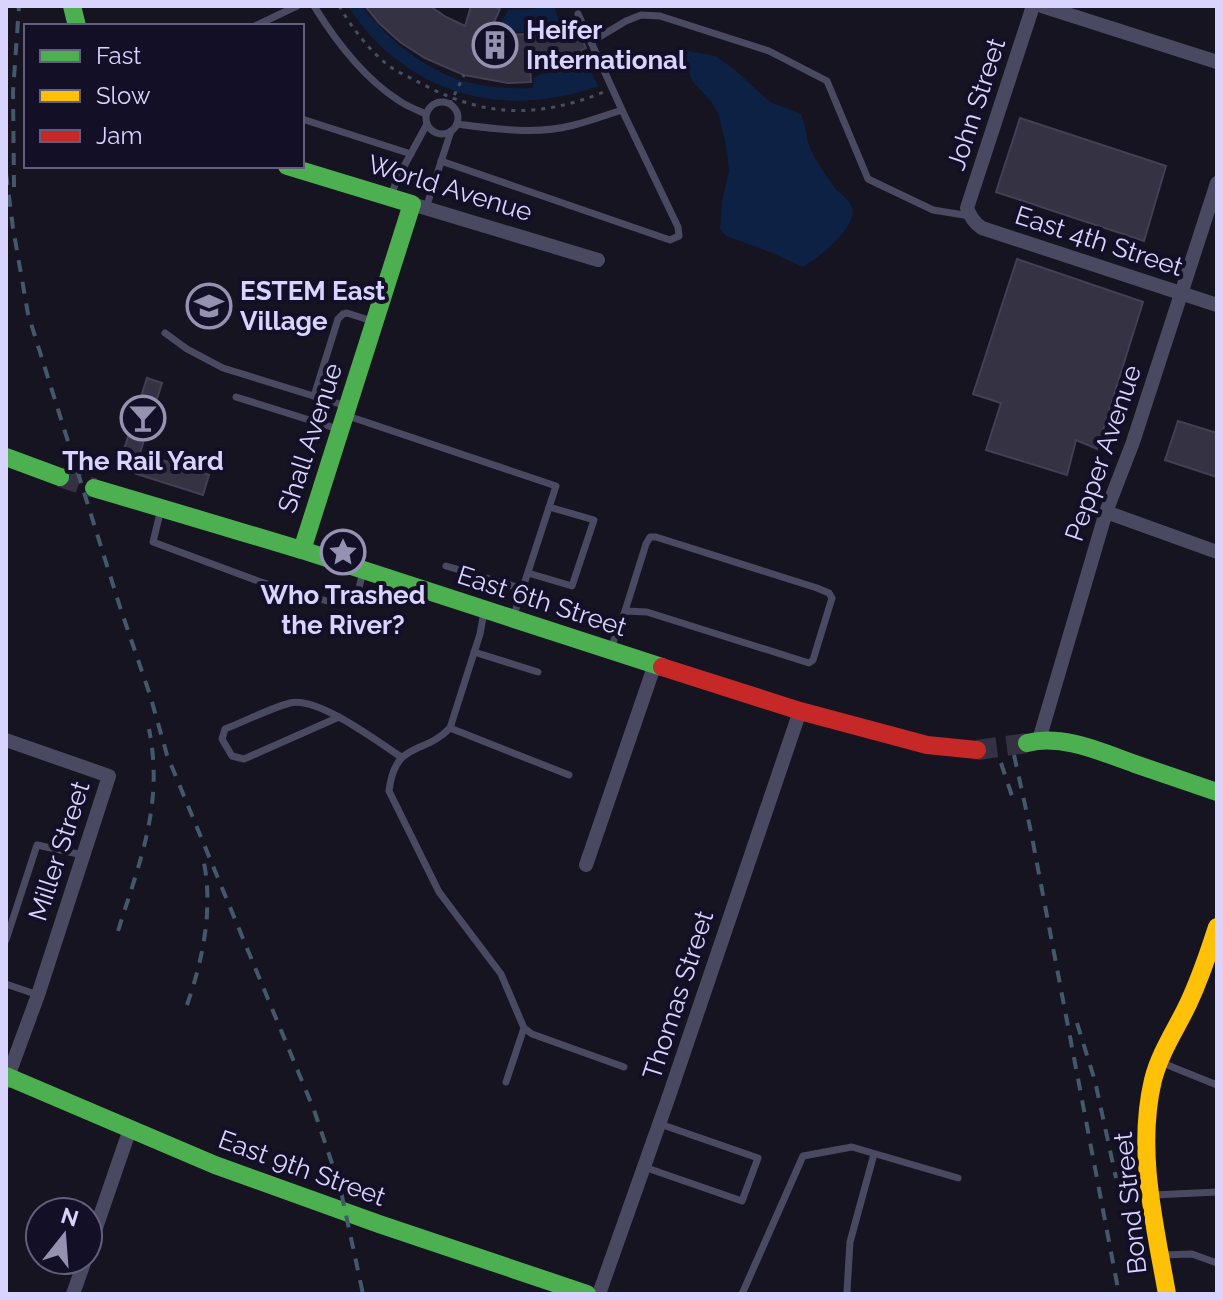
<svg xmlns="http://www.w3.org/2000/svg" width="1223" height="1300" font-family="Raleway,sans-serif">
<style>
.water{fill:#0d2144}
.building{fill:#343243;stroke:#433f54;stroke-width:2}
.lines{fill:none;stroke-linecap:round;stroke-linejoin:round}
.secondary-tunnel{stroke:#333142;stroke-width:20;stroke-dasharray:20 10;stroke-linecap:butt}
.path{stroke:#44505f;stroke-width:3;stroke-dasharray:4 6;stroke-linecap:butt}
.lane{stroke:#4a4962;stroke-width:7}
.street{stroke:#4a4962;stroke-width:14}
.fast{stroke:#4caf50;stroke-width:18}
.slow{stroke:#ffc107;stroke-width:18}
.jam{stroke:#c62828;stroke-width:18}
.rail{stroke:#43596b;stroke-width:4;stroke-dasharray:12 10;stroke-linecap:butt}
.labels{text-anchor:middle;stroke-width:8;stroke-linejoin:round;paint-order:stroke}
.poi-label{font-size:26px;font-weight:bold;fill:#d9d4ff;stroke:#130f26;text-anchor:start}
.street-label{font-size:26px;fill:#d9d4ff;stroke:#130f26}
</style>
<rect width="100%" height="100%" fill="#161421"/>
<g class="water">
<path d="M348,6H362C385,36 418,64 454,78C479,87 507,89 533,88L534,78L539,75L582,66H588L598,86C501,121 404,93 348,6Z"/>
<path d="M548,6H554L561,27L521,32L497,31L508,10L533,9Z"/>
<path d="M688,51L715,56L734,69L770,102L801,114C806,126 806,139 811,150C817,163 827,177 835,188C840,194 849,199 852,207C858,227 818,259 802,267L773,253L726,236L720,229L722,201L729,171L727,151L719,115L711,101L693,82L683,59Z"/>
</g>
<g class="building">
<path d="M365,6H430L446,17L465,26L471,6H492L500,9L488,35L536,34L576,25L586,48L581,50L582,55L576,57L578,61L530,68L531,82L508,83L464,75L425,58L400,42L379,23Z"/>
<path d="M1020,118L1166,166L1144,241L996,192Z"/>
<path d="M1017,259L1143,302L1097,449L1076,440L1067,475L986,450L1001,403L973,394Z"/>
<path d="M147,378L162,383L140,453L209,475L203,495L118,468Z"/>
<path d="M1178,421L1217,433V477L1165,460Z"/>
</g>
<g class="lines">
<g class="secondary-tunnel">
<path d="M60,477L94,488"/>
<path d="M977,750L1027,743"/>
</g>
<g class="path">
<path d="M339,6C353,29 372,55 395,70C406,76 417,81 428,87C488,118 542,117 604,92"/>
<path d="M504,6H532"/>
<path d="M450,104L464,75"/>
</g>
<g class="lane">
<path d="M314,6C335,40 364,78 398,100C406,106 417,110 426,114"/>
<path d="M578,14L591,42"/>
<path d="M255,26L297,6"/>
<circle cx="442" cy="118" r="16"/>
<path d="M622,110L591,42L626,21L641,15L660,16L769,51L827,81L868,179L933,210L970,216"/>
<path d="M302,119L411,154"/>
<path d="M441,161L670,240L679,236L678,227L622,110C606,115 590,121 574,125C537,135 495,129 457,124"/>
<path d="M391,197L396,181L427,124"/>
<path d="M426,208L451,131"/>
<path d="M165,333L187,349L223,368L346,406"/>
<path d="M314,396L338,319L343,314L347,313L372,321"/>
<path d="M236,397L338,429"/>
<path d="M348,416L556,486L514,615"/>
<path d="M161,509L153,542L261,582L327,601L357,597L363,571"/>
<path d="M446,566L523,589"/>
<path d="M528,573L572,586L594,520L549,507"/>
<path d="M484,612L480,634L450,728C423,756 395,740 389,791L439,892L501,974L524,1028L532,1034L624,1067"/>
<path d="M611,648L625,611L647,612L809,663L813,660L832,598L829,593L817,588L656,537H650L646,544L625,611"/>
<path d="M474,652L538,672"/>
<path d="M339,717L244,759L232,756L222,739L225,729C246,721 268,709 290,703C317,696 377,741 401,757"/>
<path d="M450,728L569,775"/>
<path d="M6,940L37,845L83,855"/>
<path d="M6,984L38,995"/>
<path d="M1160,1062L1217,1085"/>
<path d="M506,1082L524,1028"/>
<path d="M644,1167L742,1201L758,1158L660,1124"/>
<path d="M1154,1195L1217,1192"/>
<path d="M1163,1255L1192,1254L1217,1263"/>
<path d="M742,1294L803,1156L852,1147L958,1178"/>
<path d="M848,1294L847,1291L850,1242L874,1154"/>
</g>
<g class="street">
<path d="M1033,6L967,208C971,217 974,223 982,228L1217,305"/>
<path d="M1042,6L1217,62"/>
<path d="M412,204L598,260"/>
<path d="M1106,512L1217,552"/>
<path d="M6,740L109,776L38,995L6,1082"/>
<path d="M1039,740L1106,512L1133,442L1217,183"/>
<path d="M586,865L655,664"/>
<path d="M88,1251L130,1129"/>
<path d="M73,1294L85,1260"/>
<path d="M599,1294L668,1099L800,711"/>
</g>
<g class="fast">
<path d="M72,6L77,26"/>
<path d="M287,166L412,204L302,550"/>
<path d="M6,457L60,477"/>
<path d="M94,488L302,550L662,667"/>
<path d="M1027,743C1063,734 1101,752 1135,764C1162,773 1190,783 1217,792"/>
<path d="M6,1076L215,1165L379,1224L587,1294"/>
</g>
<path class="slow" d="M1167,1294C1155,1225 1136,1151 1153,1080C1160,1052 1177,1028 1189,1002C1200,978 1209,952 1217,927"/>
<path class="jam" d="M662,667L800,711L927,745L977,750"/>
<g class="rail">
<path d="M6,173L13,228L28,314L120,607L150,695L167,755L314,1110L340,1187L363,1294"/>
<path d="M14,187L13,92L19,6"/>
<path d="M1014,755L1031,832L1119,1294"/>
<path d="M1001,763L1012,796"/>
<path d="M118,931C140,861 164,804 149,729"/>
<path d="M187,1005C203,959 214,907 203,858"/>
<path d="M1077,1023L1095,1081L1116,1178"/>
</g>
</g>
<defs>
<g id="building-ring" transform="scale(2.3)"><circle r="9.5" fill="#130f26" stroke="#9591b1" stroke-width="1.5"/><path d="M-4-6H4V6H1V3H-1V6H-4ZM-2.5-4.3h1.7v1.8h-1.7ZM.8-4.3h1.7v1.8H.8ZM-2.5-1h1.7V.8h-1.7ZM.8-1h1.7V.8H.8Z" fill="#9591b1"/></g>
<g id="school-ring" transform="scale(2.3)"><circle r="9.5" fill="#130f26" stroke="#9591b1" stroke-width="1.5"/><path d="M0-5L7-2L0 1L-7-2ZM-4 1L0 2.5L4 1V4Q0 6-4 4Z" fill="#9591b1"/></g>
<g id="bar-ring" transform="scale(2.3)"><circle r="9.5" fill="#130f26" stroke="#9591b1" stroke-width="1.5"/><path d="M-6-5H6L.8 .8V4.5H3.5V6h-7V4.5H-.8V.8Z" fill="#9591b1"/></g>
<g id="sight-ring" transform="scale(2.3)"><circle r="9.5" fill="#130f26" stroke="#9591b1" stroke-width="1.5"/><path d="M0-6L1.8-2.2L6-1.7L2.9 1.2L3.7 5.4L0 3.3L-3.7 5.4L-2.9 1.2L-6-1.7L-1.8-2.2Z" fill="#9591b1"/></g>
</defs>
<g fill-rule="evenodd">
<use href="#building-ring" x="495" y="45"/>
<use href="#school-ring" x="209" y="306"/>
<use href="#bar-ring" x="143" y="418"/>
<use href="#sight-ring" x="343" y="552"/>
</g>
<g class="labels">
<g class="poi-label">
<text x="526" y="39">Heifer<tspan x="526" dy="30">International</tspan></text>
<text x="240" y="300">ESTEM East<tspan x="240" dy="30">Village</tspan></text>
<text x="143" y="470" text-anchor="middle">The Rail Yard</text>
<text x="343" y="604" text-anchor="middle">Who Trashed<tspan x="343" dy="30">the River?</tspan></text>
</g>
<g class="street-label">
<text transform="translate(976 104) rotate(-72)" y="9">John Street</text>
<text transform="translate(450 188) rotate(17)" y="9">World Avenue</text>
<text transform="translate(1099 241) rotate(18)" y="9">East 4th Street</text>
<text transform="translate(310 438) rotate(-72)" y="9">Shall Avenue</text>
<text transform="translate(1103 453) rotate(-71)" y="9">Pepper Avenue</text>
<text transform="translate(542 601) rotate(18)" y="9">East 6th Street</text>
<text transform="translate(59 851) rotate(-72)" y="9">Miller Street</text>
<text transform="translate(678 995) rotate(-72)" y="9">Thomas Street</text>
<text transform="translate(302 1168) rotate(20)" y="9">East 9th Street</text>
<text transform="translate(1130 1203) rotate(-96)" y="9">Bond Street</text>
</g>
</g>
<rect width="1223" height="1300" fill="none" stroke="#d9d4ff" stroke-width="16"/>
<rect x="24" y="24" width="280" height="144" fill="#130f26" stroke="#625e7d" stroke-width="2"/>
<rect x="40" y="50" width="40" height="12" fill="#4caf50" stroke="#625e7d" stroke-width="2"/>
<text x="96" y="64" font-size="24" fill="#d9d4ff">Fast</text>
<rect x="40" y="90" width="40" height="12" fill="#ffc107" stroke="#625e7d" stroke-width="2"/>
<text x="96" y="104" font-size="24" fill="#d9d4ff">Slow</text>
<rect x="40" y="130" width="40" height="12" fill="#c62828" stroke="#625e7d" stroke-width="2"/>
<text x="96" y="144" font-size="24" fill="#d9d4ff">Jam</text>
<g transform="translate(64 1236) rotate(17)"><circle r="38" fill="#130f26" stroke="#625e7d" stroke-width="2"/>
<path d="M0-6L14 30L0 20L-14 30Z" fill="#9591b1"/>
<text y="-12" font-size="22" font-weight="bold" text-anchor="middle" fill="#d9d4ff">N</text>
</g>
</svg>
